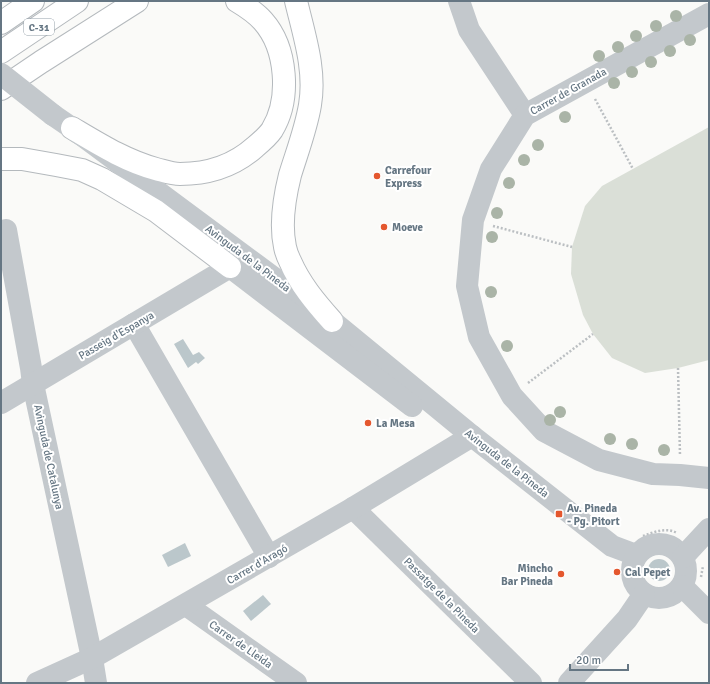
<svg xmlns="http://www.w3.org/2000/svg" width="710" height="684" font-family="Signika,sans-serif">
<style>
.green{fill:#dadfd7}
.water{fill:#bbc7cb}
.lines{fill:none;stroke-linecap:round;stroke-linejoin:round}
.highway-casing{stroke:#b4b9bd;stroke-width:24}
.path{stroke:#bbbfc2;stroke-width:2.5;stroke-dasharray:2 2;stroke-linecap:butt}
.minor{stroke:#c3c8cc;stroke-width:22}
.highway{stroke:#fff;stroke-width:22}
.minor-bridge{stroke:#c3c8cc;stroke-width:22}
.tree{fill:#aab4a7}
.poi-dot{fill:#e4572e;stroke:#fff;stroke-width:1.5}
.labels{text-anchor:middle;stroke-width:4;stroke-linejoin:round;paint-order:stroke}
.shield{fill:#fff;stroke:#939fa8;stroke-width:1}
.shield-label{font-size:10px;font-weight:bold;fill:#657683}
.street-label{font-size:11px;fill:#657683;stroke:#fff}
.poi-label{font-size:11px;font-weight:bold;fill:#657683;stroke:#fff;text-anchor:start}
</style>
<rect width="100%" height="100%" fill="#fafaf8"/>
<path class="green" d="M709,127V360L678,368L645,373L612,358L593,334L583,315L571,274L572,247L585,206L602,186Z"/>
<g class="water">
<path d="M183,339L193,355L199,352L205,358L198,364L196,362L188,368L174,344Z"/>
<path d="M185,543L191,556L168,567L162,555Z"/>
<circle cx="659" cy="570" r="11"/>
<path d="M263,595L271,604L251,621L243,611Z"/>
</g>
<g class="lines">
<g class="highway-casing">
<g id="highway">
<path d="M296,1C304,35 316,70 310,105C306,129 297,152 290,175C284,199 280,224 285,247C286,252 288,257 290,261C300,284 315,302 332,321"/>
<path d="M1,23L33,1"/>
<path d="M1,52L77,1"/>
<path d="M1,89L41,62L137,1"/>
<path d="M72,128C99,144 126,161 156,169C164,171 172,174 180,174C208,174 234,166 255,147C261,142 268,136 272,130C291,99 287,48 263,21C256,13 247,7 237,1"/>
<path d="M1,159H22L56,165L82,170L102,179L156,211L230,267"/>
</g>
</g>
<g class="path">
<path d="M595,99L633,169"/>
<path d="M493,226L572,247"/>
<path d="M678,368L680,456"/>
<path d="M528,383L593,334"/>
<path d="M643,536C654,532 666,527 677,533"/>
<path d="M701,577L703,566"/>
</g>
<g class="minor">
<path d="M459,1L469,30L525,115"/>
<path d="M709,14L585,82L525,115L491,169L473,220L467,286L479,337L512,396L544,431L599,460L653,474L680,475L709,478"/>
<path d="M53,115L72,128L332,321L472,436L612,546L636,555"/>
<path d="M6,230L31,368L33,384L92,658L96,683"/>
<path d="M134,324L269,557"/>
<path d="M1,403L230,267L412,406"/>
<path d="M353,508L531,683"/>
<circle cx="659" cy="571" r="27"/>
<path d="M683,557L709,529"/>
<path d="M682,586L709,613"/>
<path d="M186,605L296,683"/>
<path d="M37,683L92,658L353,508L472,436"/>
<path d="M569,683L627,619L644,594"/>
</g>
<use href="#highway" class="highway"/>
<path class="minor-bridge" d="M1,74L53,115"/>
</g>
<g class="tree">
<circle cx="676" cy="16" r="6"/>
<circle cx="656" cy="26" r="6"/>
<circle cx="636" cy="36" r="6"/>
<circle cx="690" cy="40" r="6"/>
<circle cx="618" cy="47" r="6"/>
<circle cx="670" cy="51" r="6"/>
<circle cx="599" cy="56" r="6"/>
<circle cx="651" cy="62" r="6"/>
<circle cx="632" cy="72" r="6"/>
<circle cx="614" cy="83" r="6"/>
<circle cx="565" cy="117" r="6"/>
<circle cx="538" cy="145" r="6"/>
<circle cx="524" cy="160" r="6"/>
<circle cx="509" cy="183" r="6"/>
<circle cx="497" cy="213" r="6"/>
<circle cx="492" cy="237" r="6"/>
<circle cx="491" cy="292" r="6"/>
<circle cx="507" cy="346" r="6"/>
<circle cx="560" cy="412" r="6"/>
<circle cx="550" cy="420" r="6"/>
<circle cx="610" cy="439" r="6"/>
<circle cx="632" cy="444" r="6"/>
<circle cx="664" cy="450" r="6"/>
</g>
<g class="poi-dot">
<circle cx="377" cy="176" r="4"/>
<circle cx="384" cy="227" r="4"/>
<circle cx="368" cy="423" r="4"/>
<rect x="555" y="510" width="8" height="8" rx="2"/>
<circle cx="617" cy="572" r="4"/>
<circle cx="561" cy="574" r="4"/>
</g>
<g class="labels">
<rect class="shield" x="24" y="19" width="30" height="16" rx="3"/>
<g class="shield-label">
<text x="39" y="31">C-31</text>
</g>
<g class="street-label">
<text transform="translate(568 91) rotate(-29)" y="4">Carrer de Granada</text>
<text transform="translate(248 258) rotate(37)" y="4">Avinguda de la Pineda</text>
<text transform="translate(116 335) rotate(-30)" y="4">Passeig d'Espanya</text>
<text transform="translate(49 457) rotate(78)" y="4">Avinguda de Catalunya</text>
<text transform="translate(507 463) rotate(38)" y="4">Avinguda de la Pineda</text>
<text transform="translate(257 564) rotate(-30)" y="4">Carrer d'Aragó</text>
<text transform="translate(442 595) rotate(45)" y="4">Passatge de la Pineda</text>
<text transform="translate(241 644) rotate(35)" y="4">Carrer de Lleida</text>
</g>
<g class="poi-label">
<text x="385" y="174">Carrefour<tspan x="385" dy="13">Express</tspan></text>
<text x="392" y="231">Moeve</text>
<text x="376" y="427">La Mesa</text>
<text x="567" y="512">Av. Pineda<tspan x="567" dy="13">- Pg. Pitort</tspan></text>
<text x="553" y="572" text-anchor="end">Mincho<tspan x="553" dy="13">Bar Pineda</tspan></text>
<text x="625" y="576">Cal Pepet</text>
</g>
</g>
<rect width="710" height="684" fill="none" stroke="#657683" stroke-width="4"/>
<path d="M570 664v6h58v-6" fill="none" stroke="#657683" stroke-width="2"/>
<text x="576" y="664" font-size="12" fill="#657683" stroke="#ffffff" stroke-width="3" paint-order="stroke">20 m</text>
</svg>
